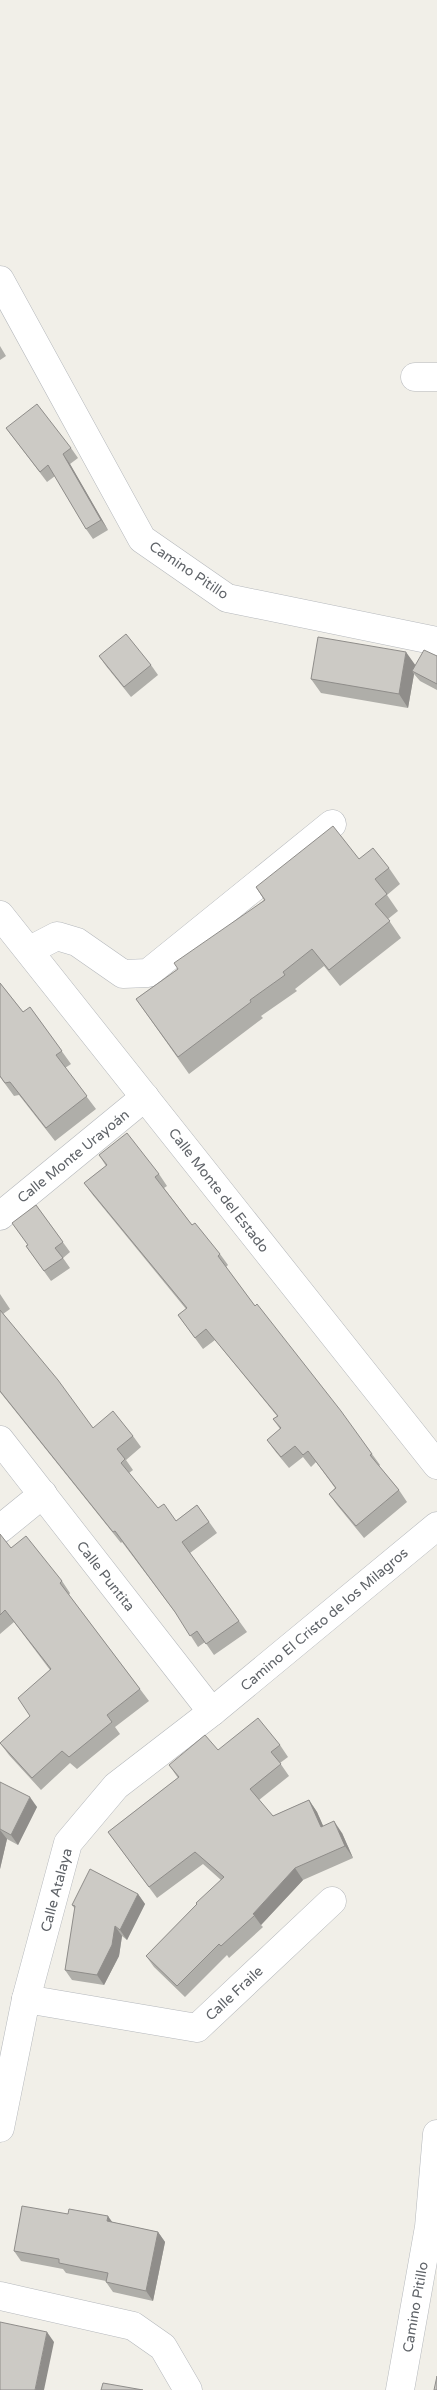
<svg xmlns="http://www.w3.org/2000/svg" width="437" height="2390" font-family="'Varela Round',sans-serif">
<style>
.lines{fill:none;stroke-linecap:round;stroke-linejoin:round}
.minor-casing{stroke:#b5b8bc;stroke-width:29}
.minor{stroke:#fff;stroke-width:28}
.wall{fill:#afaea9}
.shaded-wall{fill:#8f8d8a}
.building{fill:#cccac5;stroke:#8f8d8a}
.labels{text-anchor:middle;stroke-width:4;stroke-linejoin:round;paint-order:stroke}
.street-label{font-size:14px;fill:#5f6368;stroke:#fff}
</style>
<rect width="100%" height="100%" fill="#f1efe8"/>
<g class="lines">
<g class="minor-casing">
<g id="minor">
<path d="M0,280L142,539L227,598L437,641"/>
<path d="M415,377H437"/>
<path d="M0,915L437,1465"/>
<path d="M30,950L57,936L77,942L123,974L148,973L332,824"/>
<path d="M0,1216L145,1097"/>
<path d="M0,1440L212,1712"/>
<path d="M0,1529L43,1494"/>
<path d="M26,1999L197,2028L332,1901"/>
<path d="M0,2128L26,1999L68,1843L116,1786L212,1712L437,1526"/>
<path d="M0,2296L133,2326L163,2347L188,2390"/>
<path d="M400,2390L429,2227L437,2134"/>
</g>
</g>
<use href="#minor" class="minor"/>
</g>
<g class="wall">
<path d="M0,346L6,356L0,360Z"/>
<path d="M6,428L71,448L78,458L70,464L108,530L93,539L86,529L55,476L47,482Z"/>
<path d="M99,656L151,665L158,675L131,697L106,666Z"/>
<path d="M437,656V690L420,681L414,674L408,708L321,693L311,679L416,666Z"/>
<path d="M359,859L389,868L400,884L387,895L398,911L388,919L401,938L340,986L324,966L295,989L297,991L261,1016L263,1018L189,1074L136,999L178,969L264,900L256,887Z"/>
<path d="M0,983L23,1012L30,1007L71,1064L65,1068L96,1109L55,1141L19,1095L14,1096L0,1077Z"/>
<path d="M99,1155L159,1174L167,1186L164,1188L192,1225L220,1254L228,1265L226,1267L255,1306L372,1454L380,1465L379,1466L399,1490L407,1502L364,1538L337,1505L329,1494L335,1488L316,1462L311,1467L303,1457L289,1468L275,1451L267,1440L280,1429L273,1419L277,1416L215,1340L203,1349L178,1315L186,1309L92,1194L84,1183L106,1166Z"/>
<path d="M36,1205L70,1252L63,1258L70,1268L51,1281L26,1246L28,1245Z"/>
<path d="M0,1294L10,1309L3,1314L93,1428L133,1436L141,1447L126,1460L133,1470L129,1473L158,1508L176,1521L197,1505L217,1533L190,1553L247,1632L214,1655L205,1642L198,1647L178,1616L122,1542L121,1543L0,1392Z"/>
<path d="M0,1535L11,1548L62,1581L70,1593L69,1595L149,1701L115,1727L120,1734L77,1769L70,1763L41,1790L9,1755L0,1743L30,1716L50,1670L14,1622L0,1634Z"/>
<path d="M280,1745L288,1757L280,1763L289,1776L259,1800L273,1816L309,1800L317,1812L323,1826L342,1833L353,1858L303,1880L261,1925L263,1927L229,1958L227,1955L185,1997L154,1967L146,1956L221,1880L203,1864L157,1898L108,1832L178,1778L169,1765L218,1750Z"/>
<path d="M0,1782L37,1807L18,1845L7,1839L0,1869Z"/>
<path d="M138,1894L145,1904L127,1940L122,1936L119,1956L104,1985L72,1980L65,1970L75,1909L72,1905Z"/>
<path d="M112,2222L158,2232L165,2242L153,2301L113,2292L106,2282V2281L66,2273L63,2269L21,2261L14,2251Z"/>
</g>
<g class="shaded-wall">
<path d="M63,454L70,464L108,530L101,520Z"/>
<path d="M406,652L416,666L412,671L414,674L408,708L399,694Z"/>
<path d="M30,1797L37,1807L18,1845L11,1835Z"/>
<path d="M309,1800L317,1812L329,1839L321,1827Z"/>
<path d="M334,1821L342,1833L353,1858L345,1846Z"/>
<path d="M0,1830L7,1839L0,1869Z"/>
<path d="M295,1868L303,1880L261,1925L253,1914Z"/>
<path d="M138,1894L145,1904L127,1940L120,1930Z"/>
<path d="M115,1926L122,1936L119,1956L104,1985L97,1975Z"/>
<path d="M108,2216L115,2226L107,2221Z"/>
<path d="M158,2232L165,2242L153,2301L146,2291Z"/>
<path d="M47,2332L54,2342L44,2390H35Z"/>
</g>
<g class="building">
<path d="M37,404L71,448L63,454L101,520L86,529L48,465L40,472L6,428Z"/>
<path d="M126,634L151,665L124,687L99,656Z"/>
<path d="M318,637L406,652L399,694L311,679Z"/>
<path d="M424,650L437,656V684L412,671Z"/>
<path d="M333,826L359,859L373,848L389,868L375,879L387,894L375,904L390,921L329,970L312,949L283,972L285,975L250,1000L251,1002L178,1057L136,999L178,969L174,963L265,900L256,887Z"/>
<path d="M0,983L23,1012L30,1007L62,1051L56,1055L87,1096L46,1128L10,1082L5,1083L0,1076Z"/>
<path d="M127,1133L159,1174L155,1177L192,1225L195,1223L220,1254L218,1256L255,1306L257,1304L341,1411L372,1454L370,1455L399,1490L356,1526L329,1494L336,1488L308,1451L303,1455L295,1446L281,1457L267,1440L281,1428L273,1419L278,1416L206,1329L195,1338L178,1315L187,1308L84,1183L107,1165L99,1155Z"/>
<path d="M36,1205L63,1242L55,1248L63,1258L44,1271L26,1246L28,1245L12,1223Z"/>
<path d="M0,1310L58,1380L93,1428L113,1411L133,1436L117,1449L125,1459L121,1463L158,1508L164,1504L176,1521L197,1505L209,1522L182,1542L239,1621L206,1644L197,1631L190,1636L175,1612L115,1531L113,1532L0,1391Z"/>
<path d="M0,1534L11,1548L26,1536L62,1581L60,1583L140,1689L107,1715L112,1722L69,1757L62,1751L32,1778L0,1743L30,1716L18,1698L51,1669L5,1610L0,1615Z"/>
<path d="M258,1718L280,1745L271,1752L281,1764L250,1789L273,1816L309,1800L321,1827L334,1821L345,1846L295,1868L253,1914L255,1915L221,1946L219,1944L177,1986L146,1956L197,1904L196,1903L224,1877L195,1852L149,1887L108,1832L179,1777L169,1765L205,1735L218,1750Z"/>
<path d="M0,1782L30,1797L11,1835L0,1829Z"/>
<path d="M90,1869L138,1894L120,1930L115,1926L112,1945L97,1975L65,1970L75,1906L72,1905Z"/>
<path d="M22,2206L68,2214L69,2209L108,2216L107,2221L158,2232L146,2291L106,2282L108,2273L59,2263V2259L14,2251Z"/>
<path d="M0,2322L47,2332L35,2390H0Z"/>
<path d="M437,2376V2390H434Z"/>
<path d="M103,2383L143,2390H101Z"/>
</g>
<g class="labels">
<g class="street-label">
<text transform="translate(189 570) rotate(34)" y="5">Camino Pitillo</text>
<text transform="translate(73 1156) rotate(-39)" y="5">Calle Monte Urayoán</text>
<text transform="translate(219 1190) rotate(52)" y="5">Calle Monte del Estado</text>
<text transform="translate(106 1576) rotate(52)" y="5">Calle Puntita</text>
<text transform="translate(324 1619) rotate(-40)" y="5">Camino El Cristo de los Milagros</text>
<text transform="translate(56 1890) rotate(-75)" y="5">Calle Atalaya</text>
<text transform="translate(234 1993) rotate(-43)" y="5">Calle Fraile</text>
<text transform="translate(415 2307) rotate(-80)" y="5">Camino Pitillo</text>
</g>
</g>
</svg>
